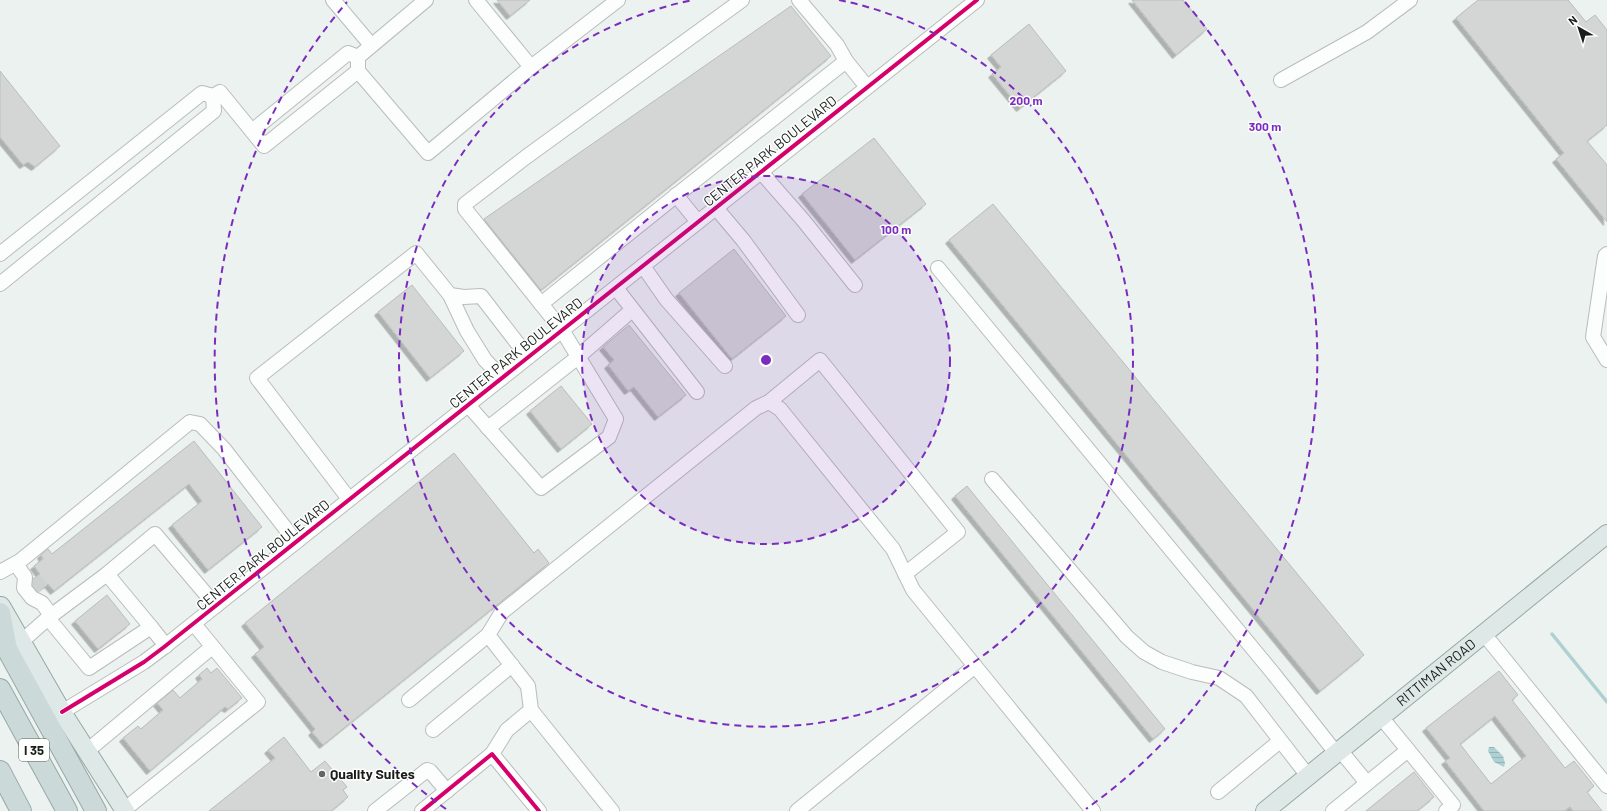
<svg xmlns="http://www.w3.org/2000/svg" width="1607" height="811" font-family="Barlow,sans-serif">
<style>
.water{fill:url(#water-rules)}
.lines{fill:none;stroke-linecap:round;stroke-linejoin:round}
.stream{stroke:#aed0d3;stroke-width:3.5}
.building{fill:#d3d6d4;stroke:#babebb;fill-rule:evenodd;filter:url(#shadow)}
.minor-tunnel{stroke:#ccd2cf;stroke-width:14;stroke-dasharray:14 7;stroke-linecap:butt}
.minor-casing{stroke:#b9bdbb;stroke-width:16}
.major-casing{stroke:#96a8a5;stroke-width:20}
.highway-casing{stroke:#96a8a5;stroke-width:22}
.minor{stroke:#fcfdfd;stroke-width:14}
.major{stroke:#dee8e6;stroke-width:18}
.highway{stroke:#cbdad8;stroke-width:20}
.cycleway-casing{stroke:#fdfffd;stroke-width:6}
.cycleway{stroke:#d6006c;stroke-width:4}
.ring{fill:none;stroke:#7b2cbf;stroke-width:2;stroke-dasharray:7 5}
.poi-dot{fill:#626765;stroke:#fdfffd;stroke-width:1.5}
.labels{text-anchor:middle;stroke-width:3;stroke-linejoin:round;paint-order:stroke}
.shield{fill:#fdfffd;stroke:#5d605e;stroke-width:1}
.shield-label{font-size:13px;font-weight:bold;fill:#181c1a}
.street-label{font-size:14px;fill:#181c1a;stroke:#fdfffd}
.poi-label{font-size:14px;font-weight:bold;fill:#181c1a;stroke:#fdfffd;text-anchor:start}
.centre{fill:#7b2cbf;stroke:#fdfffd;stroke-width:2}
.ring-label{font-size:12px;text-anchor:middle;font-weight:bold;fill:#7b2cbf;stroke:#fdfffd;stroke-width:3;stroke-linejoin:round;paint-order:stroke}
</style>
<defs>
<pattern id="water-rules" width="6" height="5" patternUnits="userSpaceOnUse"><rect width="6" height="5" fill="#aed0d3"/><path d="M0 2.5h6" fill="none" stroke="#95b2b5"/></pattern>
<filter id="shadow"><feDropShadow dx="-3.5" dy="3.5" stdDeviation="0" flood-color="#0004"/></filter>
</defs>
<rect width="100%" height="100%" fill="#ecf2ef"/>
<path class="water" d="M1489,747H1494L1503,756L1505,763L1504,767L1494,762L1488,751Z"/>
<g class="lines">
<path class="stream" d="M1552,634L1607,702"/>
</g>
<g class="building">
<path d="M497,0H530L510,16Z"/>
<path d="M1132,0H1183L1207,29L1176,55Z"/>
<path d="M1478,0H1568L1586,22L1595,15L1607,30V125L1587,141L1607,165V222L1556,159L1564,153L1456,18Z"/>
<path d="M791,6L831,56L541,290L484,219Z"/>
<path d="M1029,24L1066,71L1020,108L992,74L1001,67L991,55Z"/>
<path d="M0,71L60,146L35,167L28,162L23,165L0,137Z"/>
<path d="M874,138L926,204L855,260L802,194Z"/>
<path d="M993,204L1364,655L1320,691L949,240Z"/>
<path d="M734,249L786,316L732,359L679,293Z"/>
<path d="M412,285L464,351L430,378L378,312Z"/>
<path d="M629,325L686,395L658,417L634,387L628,391L608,365L614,360L603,347Z"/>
<path d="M561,386L592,424L561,449L530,411Z"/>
<path d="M194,441L262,527L208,570L172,525L202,501L189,484L54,591L48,584L37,591L33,585V579L40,574L34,566L43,559L41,555L48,549L52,554Z"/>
<path d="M454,453L534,553L538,549L549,563L323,745L312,732L315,729L255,654L264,647L245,623Z"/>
<path d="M967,486L1165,729L1153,739L955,496Z"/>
<path d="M107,595L130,624L98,649L75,621Z"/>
<path d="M207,668L211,673L217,668L242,698L228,709L225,707L150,771L123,738L138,726L141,729L163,710L157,703L173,690L180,698L202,679L199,675Z"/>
<path d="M1499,671L1518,695L1512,700L1565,768L1574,761L1594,786L1587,792L1602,811H1573L1570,807L1564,811H1484L1445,761L1450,758L1426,728ZM1495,716L1526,756L1491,784L1460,744Z"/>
<path d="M284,737L311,772L325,761L347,787L343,790L348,797L331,811H209L275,758L268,750Z"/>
<path d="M1414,772L1434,797L1417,811H1366Z"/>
</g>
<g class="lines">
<path class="minor-tunnel" d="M34,579L42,589"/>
<g class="minor-casing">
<g id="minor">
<path d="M333,0L371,45"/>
<path d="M476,0L531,67"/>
<path d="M799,0L837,45L846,61L867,87"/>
<path d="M358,71L428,153L531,67L618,0"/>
<path d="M1281,80L1367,32L1410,0"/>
<path d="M213,96L220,92L264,146L358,71V57L426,0"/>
<path d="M252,131L348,53L358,57"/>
<path d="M761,172L803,220L855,285"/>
<path d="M676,195L698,222"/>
<path d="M716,208L743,240L798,315"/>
<path d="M0,254L202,93L213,96"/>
<path d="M1607,254L1605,256L1593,337L1607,360"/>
<path d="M643,266L666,299L725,366"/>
<path d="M938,268L1273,673L1336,753"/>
<path d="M0,284L214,111L213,96"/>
<path d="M616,288L697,392"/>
<path d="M450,295L467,331L485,360L502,378"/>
<path d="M541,304L678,194L846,61"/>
<path d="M769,402L820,360L958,532L905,574"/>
<path d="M468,405L541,488L609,437L616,419L562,330L465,209V204L526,157L742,0"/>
<path d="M488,428L578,357L632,310"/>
<path d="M992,479L1127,637L1144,652L1162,662L1192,672L1219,678L1246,696L1308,776"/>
<path d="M349,499L257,378L416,253L450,295L464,297L481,296L528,357"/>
<path d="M16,564L25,577L24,588L32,598L42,603L51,615"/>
<path d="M0,572L20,561L190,422L200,424L224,449L296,542"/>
<path d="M107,574L155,534L216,606"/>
<path d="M48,618L107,574L151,627"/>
<path d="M1484,634L1607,786"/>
<path d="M21,642L48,618L89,668L151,627L166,646"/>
<path d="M409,700L488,635"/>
<path d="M62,712L144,662L164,647L977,0"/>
<path d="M1381,717L1453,805L1446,811"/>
<path d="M433,730L512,665"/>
<path d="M1340,750L1367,783"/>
<path d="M87,751L212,647"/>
<path d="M492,754L507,730L531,710"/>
<path d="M1218,792L1280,741"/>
<path d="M124,810L258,702L194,624"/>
<path d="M375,811L427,770L430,771L447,791"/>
<path d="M422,811L492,754L539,811"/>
<path d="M612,811L531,710L528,686L488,635L502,612L756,408L769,402L780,409L893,549L913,590L1093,811"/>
<path d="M797,811L975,666"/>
<path d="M1333,811L1408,750"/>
</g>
</g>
<g class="major-casing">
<g id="major">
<path d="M1,606L62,712L125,811"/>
<path id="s1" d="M1265,811L1607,534"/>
</g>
</g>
<g class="highway-casing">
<g id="highway">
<path d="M0,613L7,649L96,811"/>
<path d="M0,689L67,811"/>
<path d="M0,771L21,811"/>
</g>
</g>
<use href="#minor" class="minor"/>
<use href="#major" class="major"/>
<use href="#highway" class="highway"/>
<g class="cycleway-casing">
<g id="cycleway">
<path d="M62,712L144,662L164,647L977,0"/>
<path d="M422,811L492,754L539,811"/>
</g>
</g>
<use href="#cycleway" class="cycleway"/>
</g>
<circle cx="766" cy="360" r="184" fill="#7b2cbf" fill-opacity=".12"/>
<g class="ring">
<circle cx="766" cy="360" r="184"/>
<path d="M839 0A367 367 0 1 1 693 0"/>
<path d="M446 809A551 551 0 0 1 347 2M1185 2A551 551 0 0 1 1086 809"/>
</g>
<circle class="poi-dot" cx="322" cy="774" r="4"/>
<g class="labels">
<rect class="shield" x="19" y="739" width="30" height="22" rx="3"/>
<g class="shield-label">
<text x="34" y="755">I 35</text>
</g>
<g class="street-label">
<text transform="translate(770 151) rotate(-39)" y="5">CENTER PARK BOULEVARD</text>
<text transform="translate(516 353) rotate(-39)" y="5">CENTER PARK BOULEVARD</text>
<text transform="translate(263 555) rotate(-39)" y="5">CENTER PARK BOULEVARD</text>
<text dy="5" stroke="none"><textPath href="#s1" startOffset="220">RITTIMAN ROAD</textPath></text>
</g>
<g class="poi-label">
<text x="330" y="779">Quality Suites</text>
</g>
</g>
<circle cx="766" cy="360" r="6" class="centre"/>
<g class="ring-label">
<text x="1026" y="105">200 m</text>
<text x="1265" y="131">300 m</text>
<text x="896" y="234">100 m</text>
</g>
<g transform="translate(1579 28) rotate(321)" stroke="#fdfffd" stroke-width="3" paint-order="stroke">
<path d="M0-3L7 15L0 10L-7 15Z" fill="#181c1a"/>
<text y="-6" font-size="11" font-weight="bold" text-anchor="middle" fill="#181c1a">N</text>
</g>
</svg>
